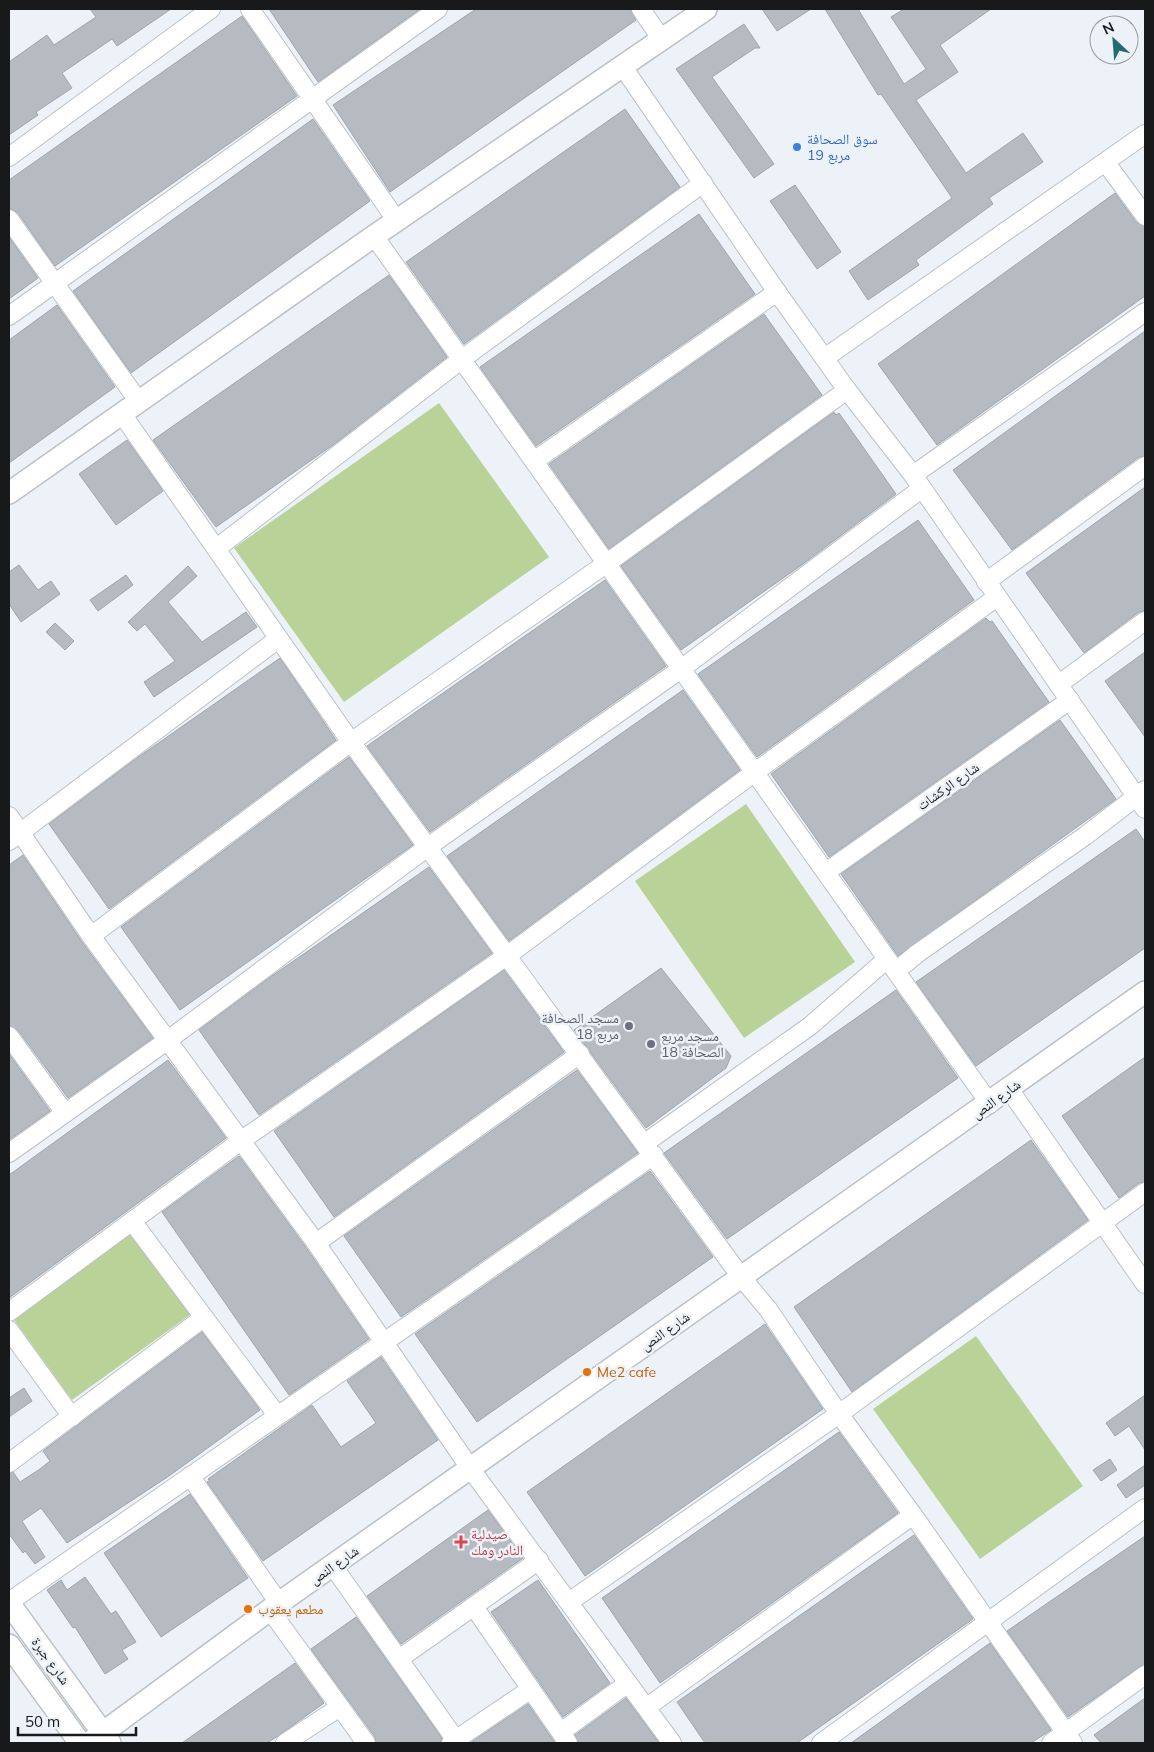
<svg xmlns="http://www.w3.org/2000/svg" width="1154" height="1752" font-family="Mulish,'Noto Naskh Arabic',sans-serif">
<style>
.green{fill:#b9d298}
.building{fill:#b5bbc0;stroke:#9fa5aa}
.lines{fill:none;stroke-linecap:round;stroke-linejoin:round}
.minor-casing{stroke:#bbc1c6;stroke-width:20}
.tertiary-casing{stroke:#bbc1c6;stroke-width:24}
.minor{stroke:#fff;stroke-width:18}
.tertiary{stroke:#fff;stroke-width:21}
.shop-dot{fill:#3f7fe0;stroke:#ecf2f7;stroke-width:2}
.worship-dot{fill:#6b7280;stroke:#ecf2f7;stroke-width:2}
.food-dot{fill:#e8710a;stroke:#ecf2f7;stroke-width:2}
.health-dot{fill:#e0444e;stroke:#ecf2f7;stroke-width:2}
.labels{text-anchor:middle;stroke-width:5;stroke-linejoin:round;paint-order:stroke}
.shop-label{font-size:14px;fill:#366cbe;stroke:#ecf2f7;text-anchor:start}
.street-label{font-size:14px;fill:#17191b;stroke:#ecf2f7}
.worship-label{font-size:14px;fill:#5b616d;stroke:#ecf2f7;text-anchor:end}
.food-label{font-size:14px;fill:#c56008;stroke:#ecf2f7;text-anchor:start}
.health-label{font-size:14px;fill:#be3a42;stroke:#ecf2f7;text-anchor:start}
</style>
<rect width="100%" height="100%" fill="#ecf2f7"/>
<g class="green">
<path d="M439,403L549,557L344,702L234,548Z"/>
<path d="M746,804L855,962L744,1038L635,881Z"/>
<path d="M133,1229L194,1312L72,1400L12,1317Z"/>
<path d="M976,1336L1083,1486L980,1559L873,1409Z"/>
</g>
<g class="building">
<path d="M90,9H171L117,46L112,39L62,73L72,88L36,112L38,115L9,135V62L47,35L54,45L96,17Z"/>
<path d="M269,9H420L318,82Z"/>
<path d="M476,9H630L636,20L390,192L333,105Z"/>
<path d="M762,9H811L777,31Z"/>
<path d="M825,9H858L904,84L926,69L891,17L904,9H991L940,45L958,72L916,100L966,173L1023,133L1043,162L989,198L993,204L916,260L919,265L868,300L849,271L952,198L881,94L878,95Z"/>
<path d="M242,16L297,96L55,266L18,213L9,208V180Z"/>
<path d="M744,24L760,48H755L712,77L774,164L754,178L676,69Z"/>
<path d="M625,109L680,187L464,344L406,262Z"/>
<path d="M313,119L370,201L131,373L73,291Z"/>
<path d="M795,185L841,252L817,269L770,201Z"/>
<path d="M1115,193L1136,222L1145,226V296L937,445L878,364Z"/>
<path d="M699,214L755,294L536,446L480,367Z"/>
<path d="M9,237L38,278L9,299Z"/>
<path d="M389,275L447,357L333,445L216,527L153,440Z"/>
<path d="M57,305L115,387L9,463V340Z"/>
<path d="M764,314L822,395L609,549L549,464Z"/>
<path d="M1145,331V456L1139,457L1012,550L953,470Z"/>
<path d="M834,412L836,415L839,413L896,494L803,564L681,650L621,566Z"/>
<path d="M127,440L163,491L116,525L79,474Z"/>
<path d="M1145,487V611L1139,612L1084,653L1026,573Z"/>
<path d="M918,520L974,600L757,757L698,674Z"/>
<path d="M19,565L38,590L51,581L60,594L21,622L9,604V572Z"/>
<path d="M188,566L197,576L168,602L202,642L246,612L257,627L154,697L144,682L175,661L145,624L137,631L128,622Z"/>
<path d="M126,575L133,585L98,611L90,600Z"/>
<path d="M605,580L666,666L430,832L367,746Z"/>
<path d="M986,618L990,622L992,621L1049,702L829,857L771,774Z"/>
<path d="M55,623L74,641L65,650L46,632Z"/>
<path d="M1145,652V737L1105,681Z"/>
<path d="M280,658L336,740L109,909L49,824L137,758Z"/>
<path d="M683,690L740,770L509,941L447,856Z"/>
<path d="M1060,720L1116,799L898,956L841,874Z"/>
<path d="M349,757L413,845L180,1010L121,927Z"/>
<path d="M1136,829L1145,842V948L976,1066L916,982Z"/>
<path d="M23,855L82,942L153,1038L68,1098L18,1030L9,1026V865Z"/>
<path d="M429,867L492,953L259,1115L199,1030L269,978Z"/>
<path d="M661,968L731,1056L726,1068L646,1128L574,1030Z"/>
<path d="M504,970L564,1052L334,1217L274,1131Z"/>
<path d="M896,990L958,1078L727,1239L664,1153Z"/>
<path d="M9,1054L50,1111L9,1140Z"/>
<path d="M1145,1057V1182L1139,1183L1119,1198L1062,1116Z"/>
<path d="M168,1060L226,1138L9,1298V1175Z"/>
<path d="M577,1070L638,1153L401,1317L344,1236Z"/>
<path d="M1031,1140L1088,1220L852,1392L794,1307Z"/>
<path d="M239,1156L307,1249L369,1339L289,1395L162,1212Z"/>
<path d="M650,1171L713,1257L477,1422L415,1334Z"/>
<path d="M765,1324L823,1409L585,1576L527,1492Z"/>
<path d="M202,1332L260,1410L169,1476L67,1543L41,1508L22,1521L45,1557L35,1564L25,1551L23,1553L9,1534V1473L13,1472L20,1482L40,1469L50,1461L43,1451Z"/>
<path d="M381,1357L438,1440L263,1561L207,1482L210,1480L208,1479L312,1405L341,1447L376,1423L347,1381Z"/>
<path d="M24,1388L32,1401L9,1417V1398Z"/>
<path d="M1145,1395V1450L1129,1426L1115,1436L1106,1423Z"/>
<path d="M839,1432L898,1513L660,1683L602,1598Z"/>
<path d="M1110,1459L1117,1470L1101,1481L1093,1470Z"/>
<path d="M1145,1465V1485L1126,1498L1117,1485Z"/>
<path d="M190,1494L248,1578L161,1637L104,1553Z"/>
<path d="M488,1510L523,1558L401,1644L367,1596Z"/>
<path d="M914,1535L973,1619L797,1743H705L677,1702Z"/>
<path d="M1145,1536V1663L1068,1717L1007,1631Z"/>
<path d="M85,1577L111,1614L116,1611L136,1642L122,1650L128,1659L105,1674L75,1627L73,1628L47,1590L61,1580L67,1590Z"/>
<path d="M538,1580L610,1683L563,1717L491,1612Z"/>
<path d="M356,1617L442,1738L440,1743H376L375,1737L311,1649Z"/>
<path d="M990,1643L1051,1730L1031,1743H851Z"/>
<path d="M295,1663L324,1703L278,1736L267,1743H182Z"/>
<path d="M626,1698L659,1743H578L575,1735Z"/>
<path d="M1145,1698V1743H1101L1094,1735Z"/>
<path d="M528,1704L555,1743H470Z"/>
</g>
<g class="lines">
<g class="minor-casing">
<g id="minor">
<path d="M250,9L397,221"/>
<path d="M641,9L662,40"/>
<path d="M623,67L777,292L847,390L913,475L1145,809"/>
<path d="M9,157L211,9"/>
<path d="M1106,163L1145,216"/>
<path d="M9,219L139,402"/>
<path d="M374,236L990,1104"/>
<path d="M9,316L438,9"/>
<path d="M826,357L1145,134"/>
<path d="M122,414L351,742L741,1277L768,1309L839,1414L913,1515L1073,1743"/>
<path d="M534,461L777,292"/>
<path d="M913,475L1145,312"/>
<path d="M217,548L462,359L703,183"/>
<path d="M986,582L1145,466"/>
<path d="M1059,684L1145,621"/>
<path d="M9,816L91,936L316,1243L470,1468L672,1743"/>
<path d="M9,841L278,639"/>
<path d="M826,872L1070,700"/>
<path d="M91,936L351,742L607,563L847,390"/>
<path d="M896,971L918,953L1085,836L1145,790"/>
<path d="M9,1036L65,1113"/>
<path d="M1009,1089L1145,1284"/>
<path d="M645,1143L810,1026L887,959"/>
<path d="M9,1153L168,1040L429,846L681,669L921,489"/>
<path d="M132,1221L277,1415"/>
<path d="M316,1243L580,1054"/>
<path d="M9,1312L242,1140L508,955L755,772L997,597"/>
<path d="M9,1330L72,1417"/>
<path d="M9,1463L203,1318"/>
<path d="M190,1476L279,1603"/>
<path d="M333,1566L458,1743"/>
<path d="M9,1602L654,1155"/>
<path d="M569,1602L839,1414L1145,1192"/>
<path d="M474,1607L568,1743"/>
<path d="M270,1610L366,1743"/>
<path d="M399,1659L539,1560"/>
<path d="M647,1707L913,1515"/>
<path d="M561,1732L628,1683"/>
<path d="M285,1743L340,1707"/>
<path d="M451,1743L531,1689"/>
<path d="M821,1743L1145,1508"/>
<path d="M1051,1743L1145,1675"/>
</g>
</g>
<g class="tertiary-casing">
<g id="tertiary">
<path d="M9,493L374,236L706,9"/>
<path d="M9,1603L110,1743"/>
<path d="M9,1645L80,1743"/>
<path d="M89,1743L279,1603L1145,992"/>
</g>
</g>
<use href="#minor" class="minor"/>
<use href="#tertiary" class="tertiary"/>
</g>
<circle class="shop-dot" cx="797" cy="147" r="5"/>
<g class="worship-dot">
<circle cx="629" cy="1026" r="5"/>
<circle cx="651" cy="1044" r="5"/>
</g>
<g class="food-dot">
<circle cx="587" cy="1372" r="5"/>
<circle cx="248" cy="1609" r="5"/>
</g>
<path class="health-dot" d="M458.5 1534.5h5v5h5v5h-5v5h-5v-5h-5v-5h5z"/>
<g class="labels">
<g class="shop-label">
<text x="807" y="144">سوق الصحافة<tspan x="807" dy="16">مربع 19</tspan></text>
</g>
<g class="street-label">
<text transform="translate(948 786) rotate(-35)" y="5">شارع الركشات</text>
<text transform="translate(996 1099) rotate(-36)" y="5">شارع النص</text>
<text transform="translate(665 1331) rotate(-35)" y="5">شارع النص</text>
<text transform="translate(334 1565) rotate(-35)" y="5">شارع النص</text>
<text transform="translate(51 1661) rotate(54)" y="5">شارع جبرة</text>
</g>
<g class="worship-label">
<text x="619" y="1023">مسجد الصحافة<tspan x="619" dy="16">مربع 18</tspan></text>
<text x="661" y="1041" text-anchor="start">مسجد مربع<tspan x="661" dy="16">18 الصحافة</tspan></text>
</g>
<g class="food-label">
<text x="597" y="1377">Me2 cafe</text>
<text x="258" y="1614">مطعم يعقوب</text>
</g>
<g class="health-label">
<text x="471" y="1539">صيدلية<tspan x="471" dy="16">النادر ومك</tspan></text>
</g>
</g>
<rect width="1154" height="1752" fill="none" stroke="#17191b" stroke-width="20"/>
<g transform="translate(1114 40) rotate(334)"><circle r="24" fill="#ecf2f7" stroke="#979b9f"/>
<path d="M0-4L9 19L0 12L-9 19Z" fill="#216c72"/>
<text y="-8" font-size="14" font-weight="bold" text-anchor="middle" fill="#17191b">N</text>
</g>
<path d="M18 1727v8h118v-8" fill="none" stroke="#17191b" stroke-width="2.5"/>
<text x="25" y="1727" font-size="15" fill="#17191b" stroke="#ecf2f7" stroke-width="4" paint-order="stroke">50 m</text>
</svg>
